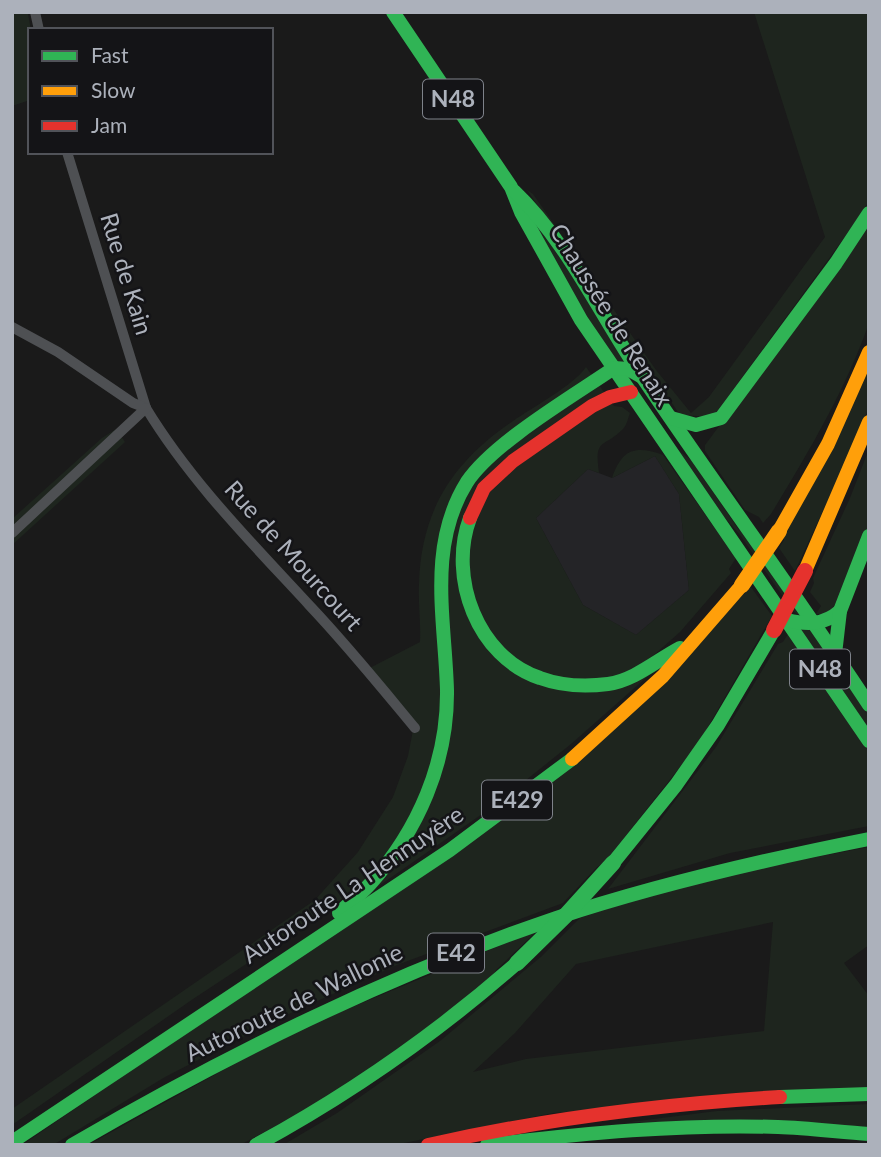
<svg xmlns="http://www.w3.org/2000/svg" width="881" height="1157" font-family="Lato,sans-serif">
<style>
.built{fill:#242427}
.green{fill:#1e251e;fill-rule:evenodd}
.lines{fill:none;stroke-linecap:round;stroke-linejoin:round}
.street{stroke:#4e5053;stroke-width:10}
.fast{stroke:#30b455;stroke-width:14}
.slow{stroke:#ff9f0a;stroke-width:14}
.jam{stroke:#e5322d;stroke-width:14}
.fast-bridge{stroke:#30b455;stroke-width:16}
.slow-bridge{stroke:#ff9f0a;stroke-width:16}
.jam-bridge{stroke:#e5322d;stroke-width:16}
.labels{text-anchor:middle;stroke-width:5;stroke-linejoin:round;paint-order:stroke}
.shield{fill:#141417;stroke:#7e828a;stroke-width:2}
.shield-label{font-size:23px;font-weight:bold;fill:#acb1bb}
.street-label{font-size:24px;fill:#acb1bb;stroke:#141417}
</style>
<rect width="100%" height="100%" fill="#1a1a1a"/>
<path class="built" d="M655,456L679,494L689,590L636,635L583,605L536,518L588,469L612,478Z"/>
<g class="green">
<path d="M12,12L28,14L31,30L30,100L12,106Z"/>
<path d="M754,12H869V201L860,216L713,417L680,415L527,190L533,194L656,370L691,413L709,397L825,237Z"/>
<path d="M530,213L636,371L616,362L555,267Z"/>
<path d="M869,221V323C845,391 808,453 771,514L763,523L759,517L745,510L705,451V445L844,259Z"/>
<path d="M586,367L614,406L622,407L630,413C628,418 627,425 623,429C603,449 594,437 599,473L588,469L536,518L583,605L636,635L689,590L679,494L655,456L612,478C622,449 635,445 663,455L736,558L729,569L731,573L680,632L647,661L648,676L571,744L495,805L373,890L364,881L328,910L193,999L12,1125V1109L315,900L358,852L393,797L408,756L413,730L362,672L420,642C421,623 418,603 419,584C421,510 453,462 513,421C533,407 574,385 586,367Z"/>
<path d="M869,367V406L860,431L795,571L779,548L784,540L783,536Z"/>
<path d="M116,429L125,442L12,545V519L102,438Z"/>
<path d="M674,447L691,460L739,530L744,532L800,610L801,617L793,611L740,535L719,511Z"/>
<path d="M869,449V526L843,599L827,616L816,614L821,606L810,592L814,583L813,578L850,498Z"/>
<path d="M751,587L772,616L698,744L605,862L597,867L563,903L397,965L282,1017L165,1077L53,1145H22L495,823Z"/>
<path d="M797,626L813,628L869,711V729Z"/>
<path d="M788,634L869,749V826L730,853L608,889L716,747L778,644L783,642Z"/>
<path d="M869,847V945L844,963L869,996V1088L553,1113L394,1145H283L337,1113L440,1041L542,956L580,918L659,891L753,869ZM773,922L764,1031L526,1059L473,1072L515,1033L576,964Z"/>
<path d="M538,930L496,970L493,976L392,1056L300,1113L240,1145H88L292,1032Z"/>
<path d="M869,1104V1129L630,1122L717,1111Z"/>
</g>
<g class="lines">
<g class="street">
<path d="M35,12L39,30"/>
<path d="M67,152L146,408C191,482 252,543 310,606C347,645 381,687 415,728"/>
<path d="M12,327L58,352L133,403L146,408"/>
<path d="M12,533L146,408"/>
</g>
<g class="fast">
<path d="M393,12L511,187L521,212L581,320L869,741"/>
<path d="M514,191C568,242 601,317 643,378C717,488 796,594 869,705"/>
<path d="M671,418L696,425L721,418L836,263L869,213"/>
<path d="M470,518C448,577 477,657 540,678C562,686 585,687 608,684C635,680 657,660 680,648"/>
<path d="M787,620C807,625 824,625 840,611"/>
<path d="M835,654L840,611L869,536"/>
<path d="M613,863L676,785L718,725L774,630"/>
<path d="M339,913C349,903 361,894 370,884C418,831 448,762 447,690C445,619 427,546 467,482C493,443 573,396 614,368L628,369L642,377"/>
<path d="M780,1097L869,1094"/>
<path d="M12,1142L450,850L572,759"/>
<path d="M72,1145C227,1055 386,976 556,918C658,884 763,860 869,839"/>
<path d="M256,1145C350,1094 436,1034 517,963"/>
<path d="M487,1145C583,1133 680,1124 778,1127C808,1128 839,1132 869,1134"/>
</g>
<g class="slow">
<path d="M779,531L828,444L869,352"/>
<path d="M805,571L869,422"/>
<path d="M572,759L663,676L742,585"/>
</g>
<g class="jam">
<path d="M470,518L484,488L513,461L592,406L610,397L631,392"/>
<path d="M428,1145C544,1119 661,1104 780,1097"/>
</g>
<path class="fast-bridge" d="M517,963L566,915L613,863"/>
<path class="slow-bridge" d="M742,585L779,531"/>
<path class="jam-bridge" d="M774,630L805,571"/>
</g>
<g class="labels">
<g class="shield">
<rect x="423" y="79.5" width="60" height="39" rx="5"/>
<rect x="790" y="649.5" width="60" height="39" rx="5"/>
<rect x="482" y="780.5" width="70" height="39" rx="5"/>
<rect x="428" y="933.5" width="56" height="39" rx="5"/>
</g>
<g class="shield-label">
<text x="453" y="107">N48</text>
<text x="820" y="677">N48</text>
<text x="517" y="808">E429</text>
<text x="456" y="961">E42</text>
</g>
<g class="street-label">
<text transform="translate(126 274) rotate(73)" y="8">Rue de Kain</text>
<text transform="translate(611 315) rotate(58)" y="8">Chaussée de Renaix</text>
<text transform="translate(293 556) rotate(48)" y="8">Rue de Mourcourt</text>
<text transform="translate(353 885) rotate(-34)" y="8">Autoroute La Hennuyère</text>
<text transform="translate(294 1003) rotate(-26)" y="8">Autoroute de Wallonie</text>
</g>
</g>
<rect width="881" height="1157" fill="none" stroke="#acb1bb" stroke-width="28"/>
<rect x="28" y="28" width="245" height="126" fill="#141417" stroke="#515359" stroke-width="2"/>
<rect x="42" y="51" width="35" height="10" fill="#30b455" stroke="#515359" stroke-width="2"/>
<text x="91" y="63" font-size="21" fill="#acb1bb">Fast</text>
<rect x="42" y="86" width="35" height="10" fill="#ff9f0a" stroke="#515359" stroke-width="2"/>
<text x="91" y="98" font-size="21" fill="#acb1bb">Slow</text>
<rect x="42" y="121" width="35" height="10" fill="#e5322d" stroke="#515359" stroke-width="2"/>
<text x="91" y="133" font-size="21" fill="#acb1bb">Jam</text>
</svg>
